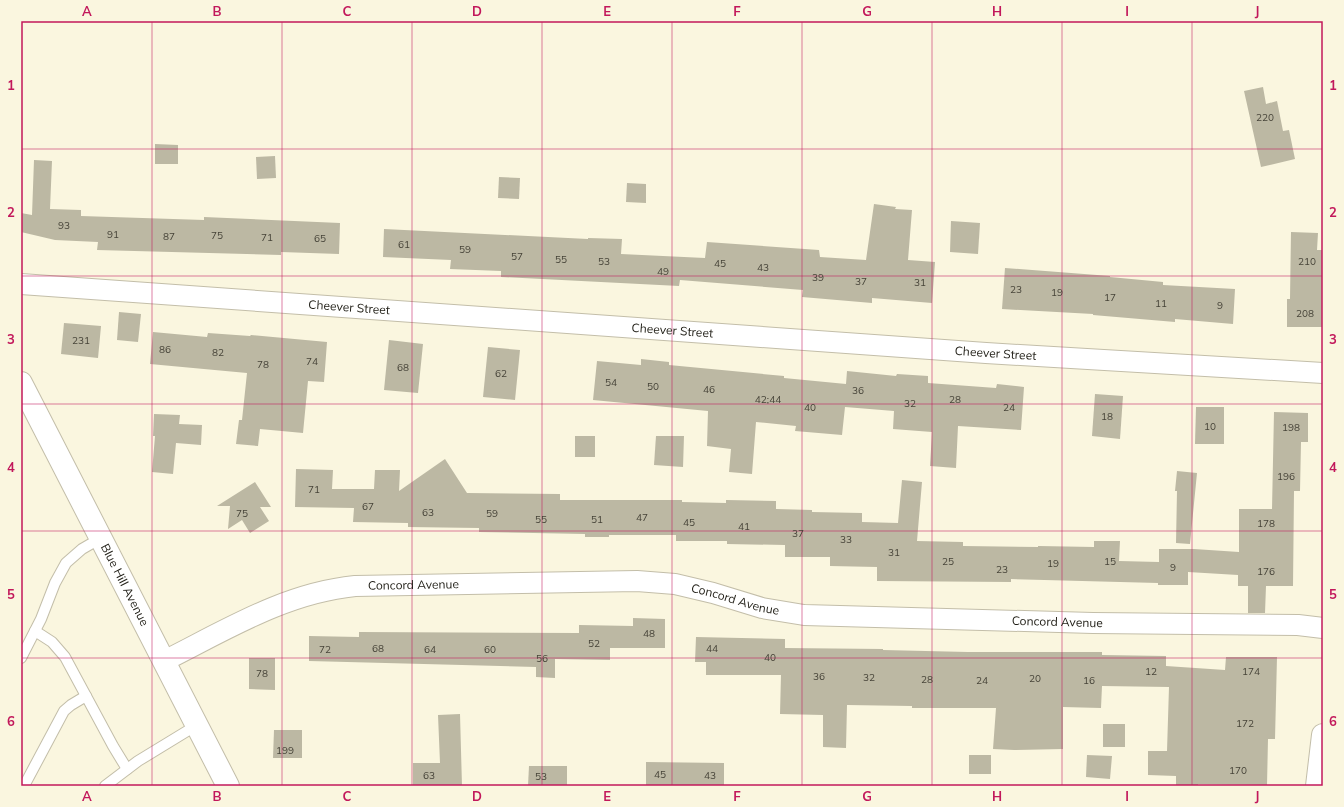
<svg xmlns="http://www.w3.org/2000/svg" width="1344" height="807" font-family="Mulish,sans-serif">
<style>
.building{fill:#bcb8a3}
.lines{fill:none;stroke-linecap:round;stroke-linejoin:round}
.lane-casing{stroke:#c3bea9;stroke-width:12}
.street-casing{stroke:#c3bea9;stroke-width:22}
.secondary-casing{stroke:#c3bea9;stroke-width:24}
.highway-casing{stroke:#c3bea9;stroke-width:24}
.lane{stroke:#fff;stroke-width:10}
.street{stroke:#fff;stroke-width:20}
.secondary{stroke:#fff;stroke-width:22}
.highway{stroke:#fff;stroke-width:22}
.grid{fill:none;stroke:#c2185b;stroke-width:1;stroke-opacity:0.55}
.labels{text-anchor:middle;stroke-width:4;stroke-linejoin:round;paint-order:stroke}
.number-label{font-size:10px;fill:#464338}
.street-label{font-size:12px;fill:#1e1c14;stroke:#faf6df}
.neatline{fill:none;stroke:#c2185b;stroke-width:1.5}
.grid-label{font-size:13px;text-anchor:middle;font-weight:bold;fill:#c2185b}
</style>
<rect width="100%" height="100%" fill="#faf6df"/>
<g class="building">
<path d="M1263,87L1266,104L1277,101L1283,131L1289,130L1295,159L1261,167L1244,91Z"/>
<path d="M155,144L178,145V164H155Z"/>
<path d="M275,156L276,178L257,179L256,157Z"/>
<path d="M34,160L52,161L50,209L81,210V216L204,220V217L340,223L339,254L281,252V255L97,250L98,242L55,240L21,232V213L32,215Z"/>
<path d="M499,177L520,178L519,199L498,198Z"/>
<path d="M627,183L646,184V203L626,202Z"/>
<path d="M874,204L896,207L895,209L912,210L908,260L935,262L932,303L872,298V303L802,297L803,290L680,280L679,286L501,277V271L450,269L451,260L383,257L384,229L588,239V238L622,239L621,254L705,258L707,242L819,250L820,257L866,260Z"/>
<path d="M951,221L980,223L978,254L950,252Z"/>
<path d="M1291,232L1318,233L1317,250H1323V327H1287V299H1290Z"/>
<path d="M1005,268L1110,276V277L1163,282V285L1235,289L1233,324L1175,319V322L1093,315V314L1002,309Z"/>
<path d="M119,312L141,314L138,342L117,340Z"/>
<path d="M64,323L101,326L98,358L61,354Z"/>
<path d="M153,332L207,337L208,333L250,336L251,335L327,342L324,382L308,381L303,433L260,429L258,446L236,444L239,420H242L247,373L150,364Z"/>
<path d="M389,340L423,344L418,393L384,390Z"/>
<path d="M488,347L520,350L515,400L483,397Z"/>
<path d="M641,359L669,362V365L784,376V378L846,384L847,371L896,376L897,374L928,376V383L996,388L997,384L1024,387L1021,430L958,426L956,468L930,466L932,432L893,429L894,411L845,407L842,435L795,431L796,426L756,422L752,474L729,472L731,449L707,446L708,411L593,400L597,361L641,365Z"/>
<path d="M1095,394L1123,396L1120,439L1092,436Z"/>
<path d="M1196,407H1224V444H1195Z"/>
<path d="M1274,412L1308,413V442H1301L1300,491H1294L1293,586H1266L1265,613H1248V586H1238V575L1188,572V585H1158V583L1011,579V582L877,581V567L830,566V557H785V545L727,544V541H676V535H609V537H585V534L479,532V528L408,527V523L353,522L354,508L295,507L296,469L333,470L332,489H374L375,470H400L399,491L445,459L467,493L560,494V500H682V502L726,503V500L776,501V509L812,510V512L862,513V522L898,523L902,480L922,482L917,541L963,542V546L1038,547V546L1094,547V541H1120L1119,561L1159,562V549H1194L1239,552V509H1272Z"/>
<path d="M154,414L180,415L179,424L202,425L201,445L176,443L173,474L152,472L155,436H153Z"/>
<rect x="575" y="436" width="20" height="21"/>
<path d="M656,436H684L683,467L654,465Z"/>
<path d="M1177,471L1197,473L1190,544L1176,543L1177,491H1175Z"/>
<path d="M255,482L271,507H260L269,521L250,533L242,520L228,529L230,506H217Z"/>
<path d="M633,618L665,619V648H610V660L555,659V678L536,677V667L309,661V636L359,637V632L579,633V625L633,626Z"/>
<path d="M696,637L785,639V648L883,649V650L968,652H1102V655L1166,656V666L1225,670L1226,657H1277L1275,739H1268L1267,785L1198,784V786H1176V776L1148,775V751H1167L1169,687L1102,686L1101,708L1063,707V749L1014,750L993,749L996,708H912V706L847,705L846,748L823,747V715L780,714L781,675H706V662H695Z"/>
<path d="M249,658H275V690L249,689Z"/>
<path d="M460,714L462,786H413V763H440L438,715Z"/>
<rect x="1103" y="724" width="22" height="23"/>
<path d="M274,730H302V758H273Z"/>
<rect x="969" y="755" width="22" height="19"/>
<path d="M1087,755L1112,756L1110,779L1086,777Z"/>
<path d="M646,762L724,763V786H646Z"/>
<path d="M529,766H567V786H528Z"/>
</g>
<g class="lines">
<g class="lane-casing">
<g id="lane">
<path d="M35,631L52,642L65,657L113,746L127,769"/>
<path d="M21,658L41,619L55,583L66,563L82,549L101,538"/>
<path d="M24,786L64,711L71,705L86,696"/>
<path d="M105,786L138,761L197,725"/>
</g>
</g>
<g class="street-casing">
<g id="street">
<path id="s1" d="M21,284L986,353L1323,373"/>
<path id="s2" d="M164,661C226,630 285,593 355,586L637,581L675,584L713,593L762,608L804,615L1093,623L1298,625L1323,628"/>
</g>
</g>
<g class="secondary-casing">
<path id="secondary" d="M1317,786L1323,735"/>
</g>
<g class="highway-casing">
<g id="highway">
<path id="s3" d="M21,383L228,786"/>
</g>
</g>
<use href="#lane" class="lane"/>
<use href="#street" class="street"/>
<use href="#secondary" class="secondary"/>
<use href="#highway" class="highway"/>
</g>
<path class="grid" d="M152,21V786M282,21V786M412,21V786M542,21V786M672,21V786M802,21V786M932,21V786M1062,21V786M1192,21V786M21,149H1323M21,276H1323M21,404H1323M21,531H1323M21,658H1323"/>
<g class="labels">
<g class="number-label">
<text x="1265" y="121">220</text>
<text x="64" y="229">93</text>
<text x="113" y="238">91</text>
<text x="217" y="239">75</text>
<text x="169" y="240">87</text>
<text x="267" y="241">71</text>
<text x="320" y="242">65</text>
<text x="404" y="248">61</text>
<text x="465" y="253">59</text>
<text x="517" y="260">57</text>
<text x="561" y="263">55</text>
<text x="604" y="265">53</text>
<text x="1307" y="265">210</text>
<text x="720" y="267">45</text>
<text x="763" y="271">43</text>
<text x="663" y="275">49</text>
<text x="818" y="281">39</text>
<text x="861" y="285">37</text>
<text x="920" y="286">31</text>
<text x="1016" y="293">23</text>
<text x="1057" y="296">19</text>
<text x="1110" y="301">17</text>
<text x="1161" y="307">11</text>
<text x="1220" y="309">9</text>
<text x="1305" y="317">208</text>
<text x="81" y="344">231</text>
<text x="165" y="353">86</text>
<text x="218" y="356">82</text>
<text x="312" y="365">74</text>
<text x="263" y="368">78</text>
<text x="403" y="371">68</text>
<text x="501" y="377">62</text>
<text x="611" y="386">54</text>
<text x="653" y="390">50</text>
<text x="709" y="393">46</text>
<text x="858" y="394">36</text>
<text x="768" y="403">42;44</text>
<text x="955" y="403">28</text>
<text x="910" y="407">32</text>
<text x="810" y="411">40</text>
<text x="1009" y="411">24</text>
<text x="1107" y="420">18</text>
<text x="1210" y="430">10</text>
<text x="1291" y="431">198</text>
<text x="1286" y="480">196</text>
<text x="314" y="493">71</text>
<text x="368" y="510">67</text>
<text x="428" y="516">63</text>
<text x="242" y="517">75</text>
<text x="492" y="517">59</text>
<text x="642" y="521">47</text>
<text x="541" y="523">55</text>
<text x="597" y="523">51</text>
<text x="689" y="526">45</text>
<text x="1266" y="527">178</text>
<text x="744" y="530">41</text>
<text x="798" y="537">37</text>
<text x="846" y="543">33</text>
<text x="894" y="556">31</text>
<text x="948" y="565">25</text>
<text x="1110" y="565">15</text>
<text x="1053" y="567">19</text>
<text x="1173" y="571">9</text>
<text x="1002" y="573">23</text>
<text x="1266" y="575">176</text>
<text x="649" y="637">48</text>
<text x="594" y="647">52</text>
<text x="378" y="652">68</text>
<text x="712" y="652">44</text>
<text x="325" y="653">72</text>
<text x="430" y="653">64</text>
<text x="490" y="653">60</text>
<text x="770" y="661">40</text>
<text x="542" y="662">56</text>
<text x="1151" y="675">12</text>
<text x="1251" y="675">174</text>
<text x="262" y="677">78</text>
<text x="819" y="680">36</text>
<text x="869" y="681">32</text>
<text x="1035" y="682">20</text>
<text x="927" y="683">28</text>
<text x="982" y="684">24</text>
<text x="1089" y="684">16</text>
<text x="1245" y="727">172</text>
<text x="285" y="754">199</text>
<text x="1238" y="774">170</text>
<text x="660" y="778">45</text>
<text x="429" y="779">63</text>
<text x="710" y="779">43</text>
<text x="541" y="780">53</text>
</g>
<g class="street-label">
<text dy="4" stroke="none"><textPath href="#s1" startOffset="329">Cheever Street</textPath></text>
<text dy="4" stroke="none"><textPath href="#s1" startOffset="653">Cheever Street</textPath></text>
<text dy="4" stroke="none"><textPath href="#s1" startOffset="977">Cheever Street</textPath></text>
<text dy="4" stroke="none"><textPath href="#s3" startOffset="227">Blue Hill Avenue</textPath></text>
<text dy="4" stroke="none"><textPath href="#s2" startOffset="265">Concord Avenue</textPath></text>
<text dy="4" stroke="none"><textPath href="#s2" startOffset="589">Concord Avenue</textPath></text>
<text dy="4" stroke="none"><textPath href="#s2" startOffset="913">Concord Avenue</textPath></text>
</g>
</g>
<rect width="1344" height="807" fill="none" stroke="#faf6df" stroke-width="44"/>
<rect x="22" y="22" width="1300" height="763" class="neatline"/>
<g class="grid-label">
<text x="87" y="16">A</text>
<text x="217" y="16">B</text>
<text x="347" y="16">C</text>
<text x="477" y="16">D</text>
<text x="607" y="16">E</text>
<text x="737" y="16">F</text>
<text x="867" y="16">G</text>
<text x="997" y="16">H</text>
<text x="1127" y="16">I</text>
<text x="1257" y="16">J</text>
<text x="11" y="90">1</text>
<text x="1333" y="90">1</text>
<text x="11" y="217">2</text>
<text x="1333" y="217">2</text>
<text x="11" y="344">3</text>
<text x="1333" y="344">3</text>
<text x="11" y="472">4</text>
<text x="1333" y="472">4</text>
<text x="11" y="599">5</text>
<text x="1333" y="599">5</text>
<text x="11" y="726">6</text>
<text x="1333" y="726">6</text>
<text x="87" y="801">A</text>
<text x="217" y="801">B</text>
<text x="347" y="801">C</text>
<text x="477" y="801">D</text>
<text x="607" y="801">E</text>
<text x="737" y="801">F</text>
<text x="867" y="801">G</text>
<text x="997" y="801">H</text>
<text x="1127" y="801">I</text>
<text x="1257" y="801">J</text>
</g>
</svg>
